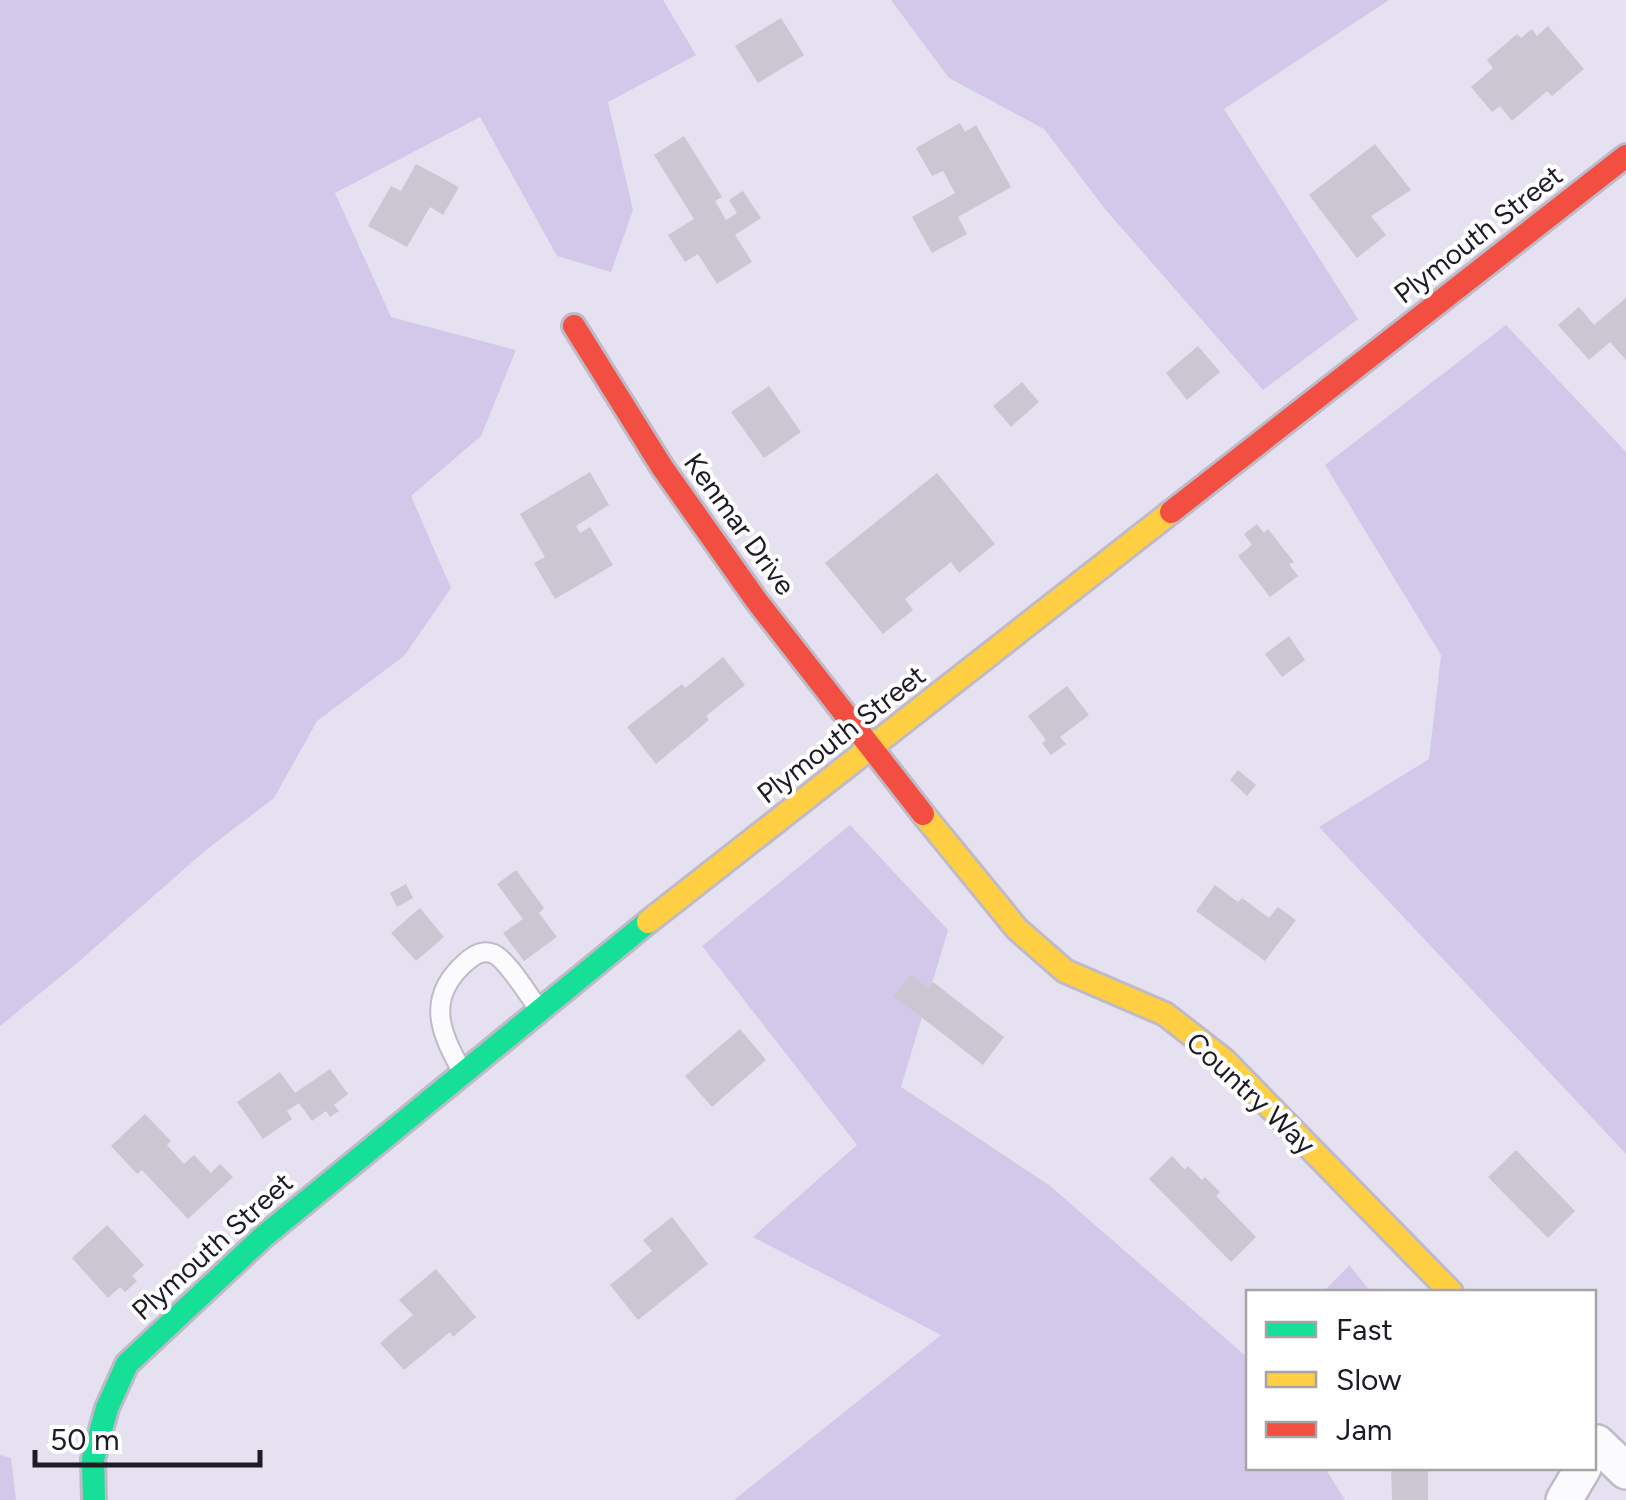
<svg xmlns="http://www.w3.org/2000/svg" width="1626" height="1500" font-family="Figtree,sans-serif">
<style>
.green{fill:#d3c8e9}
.building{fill:#cac6d2}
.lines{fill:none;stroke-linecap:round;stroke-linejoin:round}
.lane-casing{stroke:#bfbac7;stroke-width:22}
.street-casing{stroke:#bfbac7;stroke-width:40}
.fast-casing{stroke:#bfbac7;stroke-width:28}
.slow-casing{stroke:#bfbac7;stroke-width:28}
.jam-casing{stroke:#bfbac7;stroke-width:28}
.lane{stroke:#fbfafd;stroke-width:18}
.street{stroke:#fbfafd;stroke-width:35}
.fast{stroke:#16e098;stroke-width:22}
.slow{stroke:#ffcf43;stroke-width:22}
.jam{stroke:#f24e42;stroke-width:22}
.labels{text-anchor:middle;stroke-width:8;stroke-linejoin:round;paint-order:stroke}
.street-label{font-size:28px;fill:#1e1b24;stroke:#fff}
</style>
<rect width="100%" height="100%" fill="#e6e1f0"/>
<g class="green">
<path d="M0,0H663L696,55L608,102L633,210L611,272L557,256L480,117L335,193L391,317L516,350L481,436L411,496L451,588L404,656L317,721L274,798L206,850L76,964L0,1026Z"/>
<path d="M891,0H1389L1224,109L1358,319L1263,390L1105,209L1044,129L949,78Z"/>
<path d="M1506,325L1626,452V1154L1319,827L1429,759L1441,655L1325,465Z"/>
<path d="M850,825L948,930L901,1087L1049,1185L1248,1358V1468H1325L1345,1500H734L941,1335L753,1237L857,1145L702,946Z"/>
<path d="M1349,1265L1371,1292H1323L1349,1266Z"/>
<path d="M0,1455L11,1458L16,1500H0Z"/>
</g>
<g class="building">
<path d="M781,18L804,55L758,83L735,46Z"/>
<path d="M1548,26L1584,69L1552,96L1547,91L1512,121L1500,106L1492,112L1471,87L1493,68L1487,60L1517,34L1521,38L1532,29L1537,36Z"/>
<path d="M960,123L965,132L976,125L1011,187L958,217L967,234L932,253L912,217L955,193L943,171L932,176L916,148Z"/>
<path d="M684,136L722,197L715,201L726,220L737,213L729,200L743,191L761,218L735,235L752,262L717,284L698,254L685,262L668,235L694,219L654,155Z"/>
<path d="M1375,144L1411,190L1371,216L1386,235L1357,258L1309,195Z"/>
<path d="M416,164L459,187L443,215L430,207L407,247L368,226L391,186L401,191Z"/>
<path d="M1626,298V360L1610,342L1589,360L1558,325L1579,307L1594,325Z"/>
<path d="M1198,346L1220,372L1187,400L1166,373Z"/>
<path d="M1022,382L1039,402L1011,427L993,406Z"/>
<path d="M769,386L801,432L764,458L731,412Z"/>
<path d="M590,472L609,505L576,526L580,533L590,527L613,565L555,599L534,563L545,557L520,514Z"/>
<path d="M937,473L995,544L959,573L951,562L905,599L913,610L883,634L825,563Z"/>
<path d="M1257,524L1264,533L1268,529L1294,562L1289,564L1298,576L1270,597L1238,556L1252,545L1244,534Z"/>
<path d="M1289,636L1305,660L1282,677L1265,654Z"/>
<path d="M723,657L745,685L706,716L709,720L656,764L627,727L682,684L685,688Z"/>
<path d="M1067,686L1089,715L1060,737L1066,744L1051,755L1042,743L1046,740L1028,716Z"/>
<path d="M1238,770L1256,785L1247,796L1230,780Z"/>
<path d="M516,870L544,908L539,913L557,937L524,961L503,933L523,919L497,884Z"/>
<path d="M406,884L413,898L397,907L390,893Z"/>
<path d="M1215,885L1238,902L1242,898L1269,918L1278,907L1296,920L1265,961L1196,911Z"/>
<path d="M420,908L444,937L416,961L391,933Z"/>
<path d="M911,975L928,988L933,982L1004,1037L983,1065L894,996Z"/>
<path d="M740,1029L766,1060L712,1107L685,1076Z"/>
<path d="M330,1069L348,1094L334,1105L339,1111L330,1117L326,1111L312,1121L299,1103L287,1111L292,1119L263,1139L237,1102L280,1072L295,1093Z"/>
<path d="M145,1114L171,1141L167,1145L184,1164L194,1155L211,1173L220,1164L233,1177L188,1219L142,1170L137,1174L111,1146Z"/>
<path d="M1516,1150L1575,1211L1548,1238L1488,1177Z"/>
<path d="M1172,1156L1185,1170L1188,1166L1202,1180L1205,1177L1220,1192L1216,1196L1256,1237L1231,1262L1149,1179Z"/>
<path d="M672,1217L708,1264L638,1320L610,1285L652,1251L643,1240Z"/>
<path d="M107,1225L144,1265L132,1276L137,1281L125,1292L120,1287L108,1298L72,1258Z"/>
<path d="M436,1269L476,1317L453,1337L450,1332L404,1370L380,1343L413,1315L399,1300Z"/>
<path d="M1391,1468H1428V1500H1392Z"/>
</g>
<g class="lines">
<g class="lane-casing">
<path id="lane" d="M461,1069C438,1030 427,996 466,962C474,955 483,949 494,954C508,961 528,995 539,1009"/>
</g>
<g class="street-casing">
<g id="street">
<path d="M1597,1443L1626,1471"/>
<path d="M1564,1500L1583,1468"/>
</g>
</g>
<g class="fast-casing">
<path id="fast" d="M94,1500L93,1459L107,1408L127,1364L263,1237L648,922"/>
</g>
<g class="slow-casing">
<g id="slow">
<path d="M923,814L1017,929L1065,971L1165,1014L1224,1060L1451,1292"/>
<path d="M648,922L1171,512"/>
</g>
</g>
<g class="jam-casing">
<g id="jam">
<path d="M574,326L662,467L756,600L923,814"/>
<path d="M1171,512L1626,156"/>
</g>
</g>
<use href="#lane" class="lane"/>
<use href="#street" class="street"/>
<use href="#fast" class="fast"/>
<use href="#slow" class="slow"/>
<use href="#jam" class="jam"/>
</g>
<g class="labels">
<g class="street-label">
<text transform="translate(1478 234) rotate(-38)" y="10">Plymouth Street</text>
<text transform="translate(740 524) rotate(54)" y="10">Kenmar Drive</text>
<text transform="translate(841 734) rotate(-38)" y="10">Plymouth Street</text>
<text transform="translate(1251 1093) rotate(43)" y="10">Country Way</text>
<text transform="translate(212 1246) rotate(-42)" y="10">Plymouth Street</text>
</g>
</g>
<rect x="1246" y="1290" width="350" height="180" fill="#ffffff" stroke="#a5a4a7" stroke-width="2.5"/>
<rect x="1266" y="1322" width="50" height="15" fill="#16e098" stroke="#a5a4a7" stroke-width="2.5"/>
<text x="1336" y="1340" font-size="30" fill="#1e1b24">Fast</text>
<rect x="1266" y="1372" width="50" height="15" fill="#ffcf43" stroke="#a5a4a7" stroke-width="2.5"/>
<text x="1336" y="1390" font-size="30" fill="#1e1b24">Slow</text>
<rect x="1266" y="1422" width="50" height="15" fill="#f24e42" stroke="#a5a4a7" stroke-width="2.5"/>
<text x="1336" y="1440" font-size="30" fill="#1e1b24">Jam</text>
<path d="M35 1450v15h225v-15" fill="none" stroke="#1e1b24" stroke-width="5"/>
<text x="50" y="1450" font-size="30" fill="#1e1b24" stroke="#ffffff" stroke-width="8" paint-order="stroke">50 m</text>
</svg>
